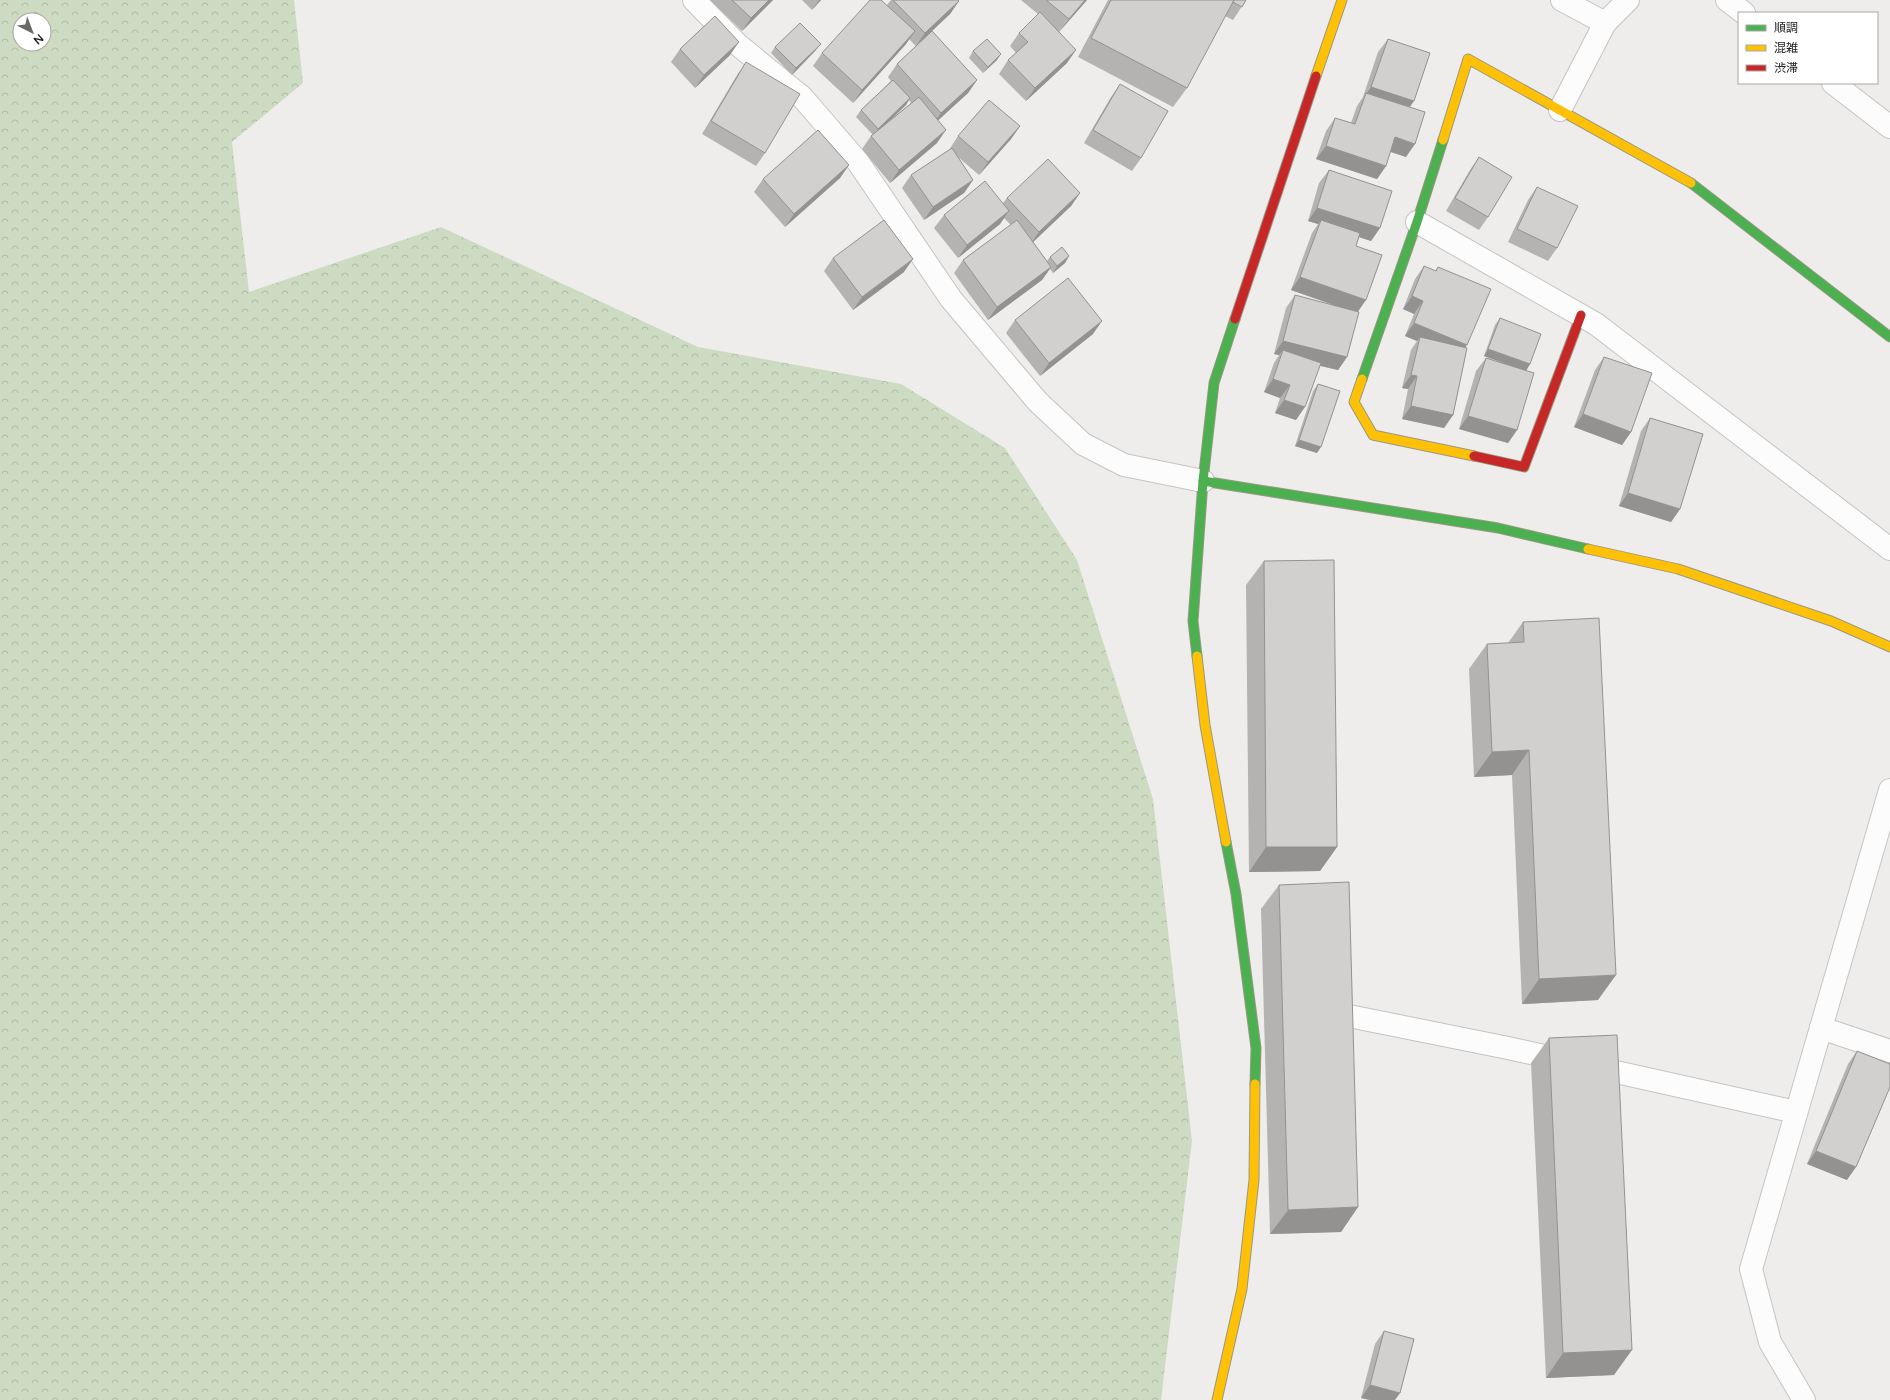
<svg xmlns="http://www.w3.org/2000/svg" width="1890" height="1400" font-family="'Varela Round','Noto Sans JP',sans-serif">
<style>
.forest{fill:url(#forest-crowns);fill-rule:evenodd}
.lines{fill:none;stroke-linecap:round;stroke-linejoin:round}
.street-casing{stroke:#c5c4c3;stroke-width:24}
.fast-casing{stroke:#989884;stroke-width:11}
.slow-casing{stroke:#989884;stroke-width:11}
.jam-casing{stroke:#989884;stroke-width:11}
.street{stroke:#fdfcfc;stroke-width:22}
.fast{stroke:#4caf50;stroke-width:9}
.slow{stroke:#ffc107;stroke-width:9}
.jam{stroke:#c62828;stroke-width:9}
.wall{fill:#b5b3b1;fill-rule:evenodd}
.shaded-wall{fill:#939290}
.building{fill:#d2d0ce;stroke:#939290}
</style>
<defs>
<pattern id="forest-crowns" width="20" height="18" patternUnits="userSpaceOnUse"><rect width="20" height="18" fill="#cddbc3"/><path d="M2 6a3 3 0 1 1 6 0M12 15a3 3 0 1 1 6 0" fill="none" stroke="#b0bca7"/></pattern>
</defs>
<rect width="100%" height="100%" fill="#efedeb"/>
<path class="forest" d="M0,0H294L303,83L232,142L249,292L441,227L698,347L901,384L1005,448L1077,560L1153,799L1192,1141L1161,1400H0ZM20,20H44V44H20Z"/>
<g class="lines">
<g class="street-casing">
<g id="street">
<path d="M694,0L737,44L802,97L858,162L951,299L1038,402L1083,444L1124,465L1203,481"/>
<path d="M1562,0L1605,23"/>
<path d="M1727,0L1744,13"/>
<path d="M1833,83L1890,127"/>
<path d="M1560,110L1605,23L1628,0"/>
<path d="M1417,222L1596,324L1890,549"/>
<path d="M1324,1011L1508,1048L1796,1112"/>
<path d="M1821,1028L1890,1051"/>
<path d="M1804,1400L1770,1342L1751,1269L1890,790"/>
</g>
</g>
<g class="fast-casing">
<g id="fast">
<path d="M1691,183L1890,337"/>
<path d="M1362,379L1417,222L1443,140"/>
<path d="M1203,481L1498,528L1588,549"/>
<path d="M1197,656L1193,621L1203,481L1214,383L1235,319"/>
<path d="M1226,842L1236,894L1256,1048L1255,1084"/>
</g>
</g>
<g class="slow-casing">
<g id="slow">
<path d="M1316,76L1342,0"/>
<path d="M1443,140L1468,59L1691,183"/>
<path d="M1362,379L1354,402L1373,435L1474,456"/>
<path d="M1588,549L1678,569L1831,621L1890,647"/>
<path d="M1197,656L1205,725L1226,842"/>
<path d="M1217,1400L1242,1289L1254,1180L1255,1084"/>
</g>
</g>
<g class="jam-casing">
<g id="jam">
<path d="M1235,319L1316,76"/>
<path d="M1474,456L1524,467L1581,315"/>
</g>
</g>
<use href="#street" class="street"/>
<use href="#fast" class="fast"/>
<use href="#slow" class="slow"/>
<use href="#jam" class="jam"/>
</g>
<g class="wall">
<path d="M710,0H773L742,31Z"/>
<path d="M802,0H821L812,10Z"/>
<path d="M891,0H958L959,1L950,14L932,31L977,80L968,93L938,120L937,143L890,183L862,149L871,136L873,135L856,117L861,110L891,81L888,77L897,64L916,46L909,39L906,44L853,103L813,66L822,53L887,5ZM909,100L911,103L885,124L906,105Z"/>
<path d="M1021,0H1087L1059,32L1057,30L1067,63L1026,101L999,74L1008,60L1016,53L1010,46L1019,33L1038,14Z"/>
<path d="M1108,0H1246L1233,20L1225,16L1187,88L1173,107L1078,57Z"/>
<path d="M1388,39L1410,107L1406,157L1390,152L1386,166L1377,179L1316,159L1326,131L1335,118L1351,123L1357,106L1363,97L1378,52Z"/>
<path d="M775,47L816,50L792,75L771,53Z"/>
<path d="M680,49L730,55L695,88L671,62Z"/>
<path d="M973,51L997,60L983,73L969,58Z"/>
<path d="M746,62L765,153L756,166L702,134L737,75Z"/>
<path d="M1120,84L1141,158L1132,171L1084,143L1111,97Z"/>
<path d="M1020,126L1011,139L979,175L958,157L973,180L964,193L924,220L902,188L911,175L949,150L958,136Z"/>
<path d="M1479,157L1488,217L1479,230L1446,211L1470,170Z"/>
<path d="M849,165L840,178L785,227L754,192L763,179Z"/>
<path d="M1329,170L1380,228L1371,241L1359,237L1356,246L1358,312L1347,357L1338,370L1320,366L1296,420L1275,413L1280,398L1264,392L1274,363L1279,355L1274,354L1286,308L1295,295L1336,306L1291,290L1312,233L1318,224L1308,221L1319,183Z"/>
<path d="M1537,187L1557,248L1548,261L1508,242L1528,200Z"/>
<path d="M1080,193L1071,206L1033,242L1047,261L1050,257L1069,256L1065,263L1053,273L1050,269L1042,280L988,320L954,273L963,260L1011,225L1004,218L1000,224L958,258L934,228L944,215L1003,203L1007,198Z"/>
<path d="M833,258L904,272L853,310L824,271Z"/>
<path d="M1424,266L1435,271L1438,267L1466,347L1453,415L1444,428L1402,419L1408,389L1402,388L1411,350L1417,341L1405,336L1414,314L1403,309L1415,279Z"/>
<path d="M1500,318L1530,364L1526,370L1517,430L1508,443L1459,429L1476,371L1486,358L1517,368L1484,356L1495,325Z"/>
<path d="M1015,320L1093,334L1040,376L1006,333Z"/>
<path d="M1604,357L1631,432L1622,445L1574,427L1595,370Z"/>
<path d="M1318,384L1317,453L1295,446L1313,391Z"/>
<path d="M1650,418L1680,509L1671,522L1619,506L1641,431Z"/>
<path d="M1264,561L1337,847L1320,871L1249,872L1246,585Z"/>
<path d="M1523,622L1598,1000L1522,1004L1512,775L1474,777L1469,669L1487,644L1508,643Z"/>
<path d="M1279,885L1358,1207L1341,1232L1270,1234L1261,909Z"/>
<path d="M1549,1038L1614,1375L1546,1378L1531,1063Z"/>
<path d="M1857,1051L1847,1180L1807,1164L1848,1064Z"/>
<path d="M1384,1331L1395,1400H1370L1361,1398L1375,1344Z"/>
</g>
<g class="shaded-wall">
<path d="M769,0H773L742,31L751,18Z"/>
<path d="M819,0H821L812,10Z"/>
<path d="M1085,0H1087L1059,32L1069,19Z"/>
<path d="M959,1L950,14L916,46L925,33Z"/>
<path d="M915,31L906,44L853,103L862,90Z"/>
<path d="M739,42L730,55L695,88L704,75Z"/>
<path d="M821,44L816,50L792,75L796,68Z"/>
<path d="M1076,50L1067,63L1026,101L1035,88Z"/>
<path d="M1001,54L997,60L983,73L988,67Z"/>
<path d="M977,80L968,93L932,126L941,113Z"/>
<path d="M1371,87L1414,101L1405,114L1365,96Z"/>
<path d="M910,98L906,105L874,136L878,129Z"/>
<path d="M1020,126L1011,139L979,175L988,162Z"/>
<path d="M946,130L937,143L890,183L899,170Z"/>
<path d="M1395,137L1415,144L1406,157L1386,150Z"/>
<path d="M1326,146L1386,166L1377,179L1316,159Z"/>
<path d="M849,165L840,178L785,227L794,214Z"/>
<path d="M973,180L964,193L924,220L933,207Z"/>
<path d="M1080,193L1071,206L1030,245L1039,232Z"/>
<path d="M1317,208L1380,228L1371,241L1319,224L1321,220L1318,224L1308,221Z"/>
<path d="M1009,211L1000,224L958,258L967,245Z"/>
<path d="M1069,256L1065,263L1053,273L1057,266Z"/>
<path d="M913,259L904,272L853,310L862,297Z"/>
<path d="M1051,267L1042,280L988,320L997,307Z"/>
<path d="M1300,277L1366,300L1357,313L1291,290Z"/>
<path d="M1412,296L1423,301L1414,314L1403,309Z"/>
<path d="M1102,321L1093,334L1040,376L1049,363Z"/>
<path d="M1414,323L1467,345L1458,358L1420,337L1417,341L1405,336Z"/>
<path d="M1283,341L1347,357L1338,370L1281,356L1283,350L1279,355L1274,354Z"/>
<path d="M1488,349L1530,364L1526,371L1484,356Z"/>
<path d="M1411,375L1417,376L1408,389L1402,388Z"/>
<path d="M1273,379L1290,385L1280,398L1264,392Z"/>
<path d="M1284,400L1305,407L1296,420L1275,413Z"/>
<path d="M1411,406L1453,415L1444,428L1402,419Z"/>
<path d="M1583,414L1631,432L1622,445L1574,427Z"/>
<path d="M1468,416L1517,430L1508,443L1459,429Z"/>
<path d="M1299,440L1321,447L1317,453L1295,446Z"/>
<path d="M1628,493L1680,509L1671,522L1619,506Z"/>
<path d="M1529,750L1512,775L1474,777L1492,752Z"/>
<path d="M1266,847H1337L1320,871L1249,872Z"/>
<path d="M1616,975L1598,1000L1522,1004L1539,979Z"/>
<path d="M1816,1151L1856,1167L1847,1180L1807,1164Z"/>
<path d="M1358,1207L1341,1232L1270,1234L1288,1210Z"/>
<path d="M1632,1350L1614,1375L1546,1378L1563,1353Z"/>
<path d="M1370,1385L1400,1393L1395,1400H1370L1361,1398Z"/>
</g>
<g class="building">
<path d="M732,0H769L751,18Z"/>
<path d="M870,0H881L915,31L862,90L822,53Z"/>
<path d="M893,0H958L959,1L925,33Z"/>
<path d="M1046,0H1085L1069,19Z"/>
<path d="M1111,0H1234L1187,88L1091,38Z"/>
<path d="M1234,0H1246L1242,7L1233,2Z"/>
<path d="M1040,12L1076,50L1035,88L1008,60L1028,42L1019,33Z"/>
<path d="M715,16L739,42L704,75L680,49Z"/>
<path d="M800,23L821,44L796,68L775,47Z"/>
<path d="M932,31L977,80L941,113L897,64Z"/>
<path d="M987,39L1001,54L988,67L973,51Z"/>
<path d="M1388,39L1430,53L1414,101L1371,87Z"/>
<path d="M746,62L800,94L765,153L711,121Z"/>
<path d="M893,80L910,98L878,129L861,110Z"/>
<path d="M1120,84L1168,111L1141,158L1093,130Z"/>
<path d="M1366,93L1425,112L1415,144L1395,137L1386,166L1326,146L1335,118L1355,124Z"/>
<path d="M919,97L946,130L899,170L871,136Z"/>
<path d="M989,100L1020,126L988,162L958,136Z"/>
<path d="M818,130L849,165L794,214L763,179Z"/>
<path d="M952,148L973,180L933,207L911,175Z"/>
<path d="M1479,157L1512,177L1488,217L1455,198Z"/>
<path d="M1048,159L1080,193L1039,232L1007,198Z"/>
<path d="M1329,170L1392,191L1380,228L1317,208Z"/>
<path d="M985,181L1009,211L967,245L944,215Z"/>
<path d="M1537,187L1578,206L1557,248L1517,229Z"/>
<path d="M884,220L913,259L862,297L833,258Z"/>
<path d="M1017,220L1051,267L997,307L963,260Z"/>
<path d="M1321,220L1360,233L1356,246L1382,255L1366,300L1300,277Z"/>
<path d="M1062,247L1069,256L1057,266L1050,257Z"/>
<path d="M1424,266L1436,271L1438,267L1491,289L1467,345L1414,323L1423,301L1412,296Z"/>
<path d="M1068,278L1102,321L1049,363L1015,320Z"/>
<path d="M1295,295L1359,312L1347,357L1283,341Z"/>
<path d="M1500,318L1541,334L1530,364L1488,349Z"/>
<path d="M1420,337L1467,348L1453,415L1411,406L1417,376L1411,375Z"/>
<path d="M1283,350L1321,363L1305,407L1284,400L1290,385L1273,379Z"/>
<path d="M1604,357L1652,373L1631,432L1583,414Z"/>
<path d="M1486,358L1534,373L1517,430L1468,416Z"/>
<path d="M1318,384L1340,391L1321,447L1299,440Z"/>
<path d="M1650,418L1703,434L1680,509L1628,493Z"/>
<path d="M1334,560L1337,847H1266L1264,561Z"/>
<path d="M1599,618L1616,975L1539,979L1529,750L1492,752L1487,644L1524,642L1523,622Z"/>
<path d="M1349,882L1358,1207L1288,1210L1279,885Z"/>
<path d="M1617,1035L1632,1350L1563,1353L1549,1038Z"/>
<path d="M1857,1051L1890,1064V1087L1856,1167L1816,1151Z"/>
<path d="M1384,1331L1414,1339L1400,1393L1370,1385Z"/>
</g>
<rect x="1738" y="12" width="140" height="72" fill="#ffffff" stroke="#a7a7a7"/>
<rect x="1746" y="25" width="20" height="6" fill="#4caf50" stroke="#a7a7a7"/>
<text x="1774" y="32" font-size="12" fill="#222222">順調</text>
<rect x="1746" y="45" width="20" height="6" fill="#ffc107" stroke="#a7a7a7"/>
<text x="1774" y="52" font-size="12" fill="#222222">混雑</text>
<rect x="1746" y="65" width="20" height="6" fill="#c62828" stroke="#a7a7a7"/>
<text x="1774" y="72" font-size="12" fill="#222222">渋滞</text>
<g transform="translate(32 32) rotate(138)"><circle r="19" fill="#ffffff" stroke="#a7a7a7"/>
<path d="M0-3L7 15L0 10L-7 15Z" fill="#6a6968"/>
<text y="-6" font-size="11" font-weight="bold" text-anchor="middle" fill="#222222">N</text>
</g>
</svg>
